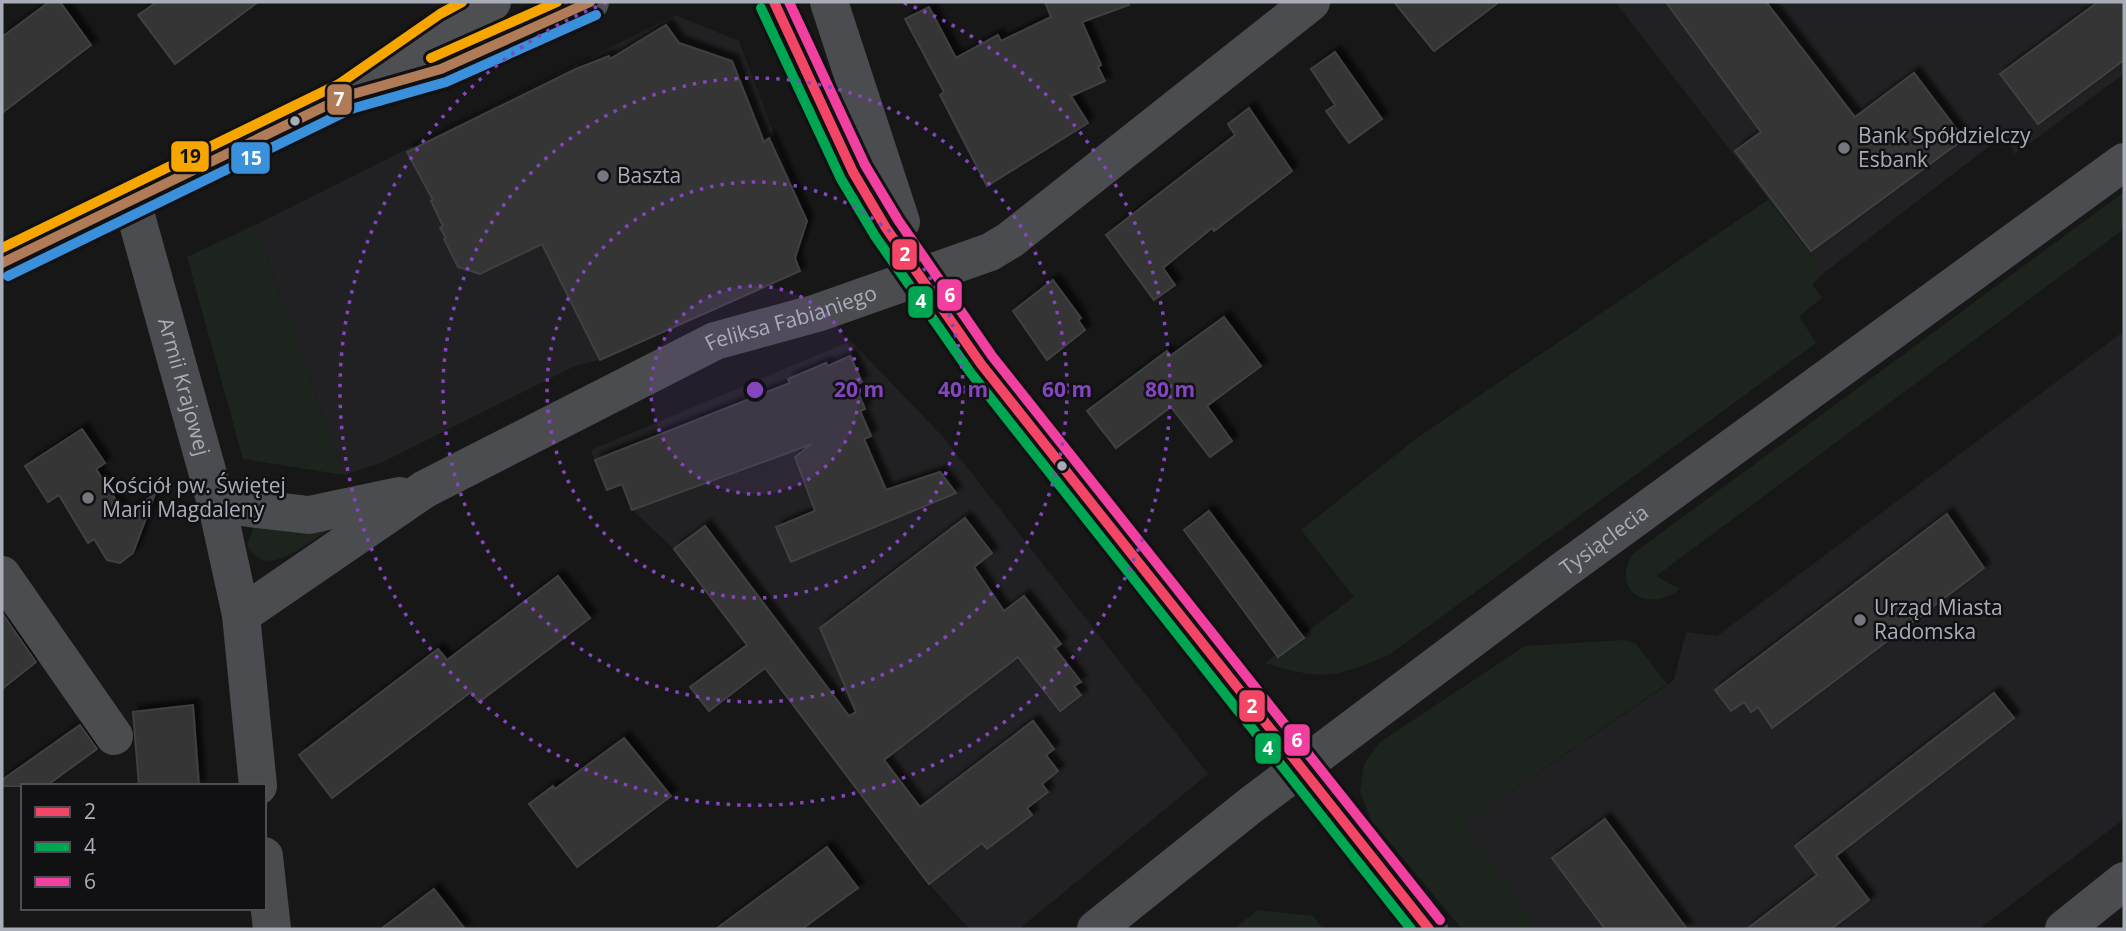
<svg xmlns="http://www.w3.org/2000/svg" width="2126" height="931" font-family="'Open Sans',sans-serif">
<style>
.built{fill:#212123}
.green{fill:#1d241e}
.building{fill:#353536;stroke:#3f4043;stroke-width:2;filter:url(#shadow)}
.lines{fill:none;stroke-linecap:round;stroke-linejoin:round}
.minor{stroke:#4b4c50;stroke-width:38}
.major{stroke:#4d4f52;stroke-width:38}
.bus-1-casing{stroke:#111113;stroke-width:16}
.bus-2-casing{stroke:#111113;stroke-width:16}
.bus-3-casing{stroke:#111113;stroke-width:16}
.bus-4-casing{stroke:#111113;stroke-width:16}
.bus-5-casing{stroke:#111113;stroke-width:16}
.bus-6-casing{stroke:#111113;stroke-width:16}
.bus-1{stroke:#f34667;stroke-width:10}
.bus-2{stroke:#00a651;stroke-width:10}
.bus-3{stroke:#f240a1;stroke-width:10}
.bus-4{stroke:#b07c57;stroke-width:10}
.bus-5{stroke:#3a90db;stroke-width:10}
.bus-6{stroke:#f7a600;stroke-width:10}
.ring{fill:none;stroke:#8446be;stroke-width:3.5;stroke-dasharray:3.5 7}
.bus-dot{fill:#a8adb8;stroke:#111113;stroke-width:2.5}
.poi-dot{fill:#757880;stroke:#111113;stroke-width:2.5}
.labels{text-anchor:middle;stroke-width:5;stroke-linejoin:round;paint-order:stroke}
.poi-label{font-size:21px;fill:#a8adb8;stroke:#111113;text-anchor:start}
.street-label{font-size:21px;fill:#a8adb8;stroke:#111113}
.centre{fill:#8446be;stroke:#111113;stroke-width:3.5}
.ring-label{font-size:21px;text-anchor:middle;font-weight:bold;fill:#8446be;stroke:#111113;stroke-width:5;stroke-linejoin:round;paint-order:stroke}
.line-badge{stroke:#111113;stroke-width:2.5}
.badge-label{font-size:19px;text-anchor:middle;font-weight:bold;fill:#fff}
.pale-badge-label{font-size:19px;text-anchor:middle;font-weight:bold;fill:#111}
</style>
<defs>
<filter id="shadow"><feDropShadow dx="6" dy="-6" stdDeviation="2" flood-color="#0009"/></filter>
</defs>
<rect width="100%" height="100%" fill="#171717"/>
<g class="built">
<path d="M1615,2H2124V74L2015,154L2004,135L1825,272Z"/>
<path d="M675,15L739,41L806,219L795,258L800,271L600,360L575,366L381,463L344,475L255,225Z"/>
<path d="M2124,331V819L1979,929H1538L1463,824L1674,680L1686,632L1717,636Z"/>
<path d="M851,341L944,438L1208,774L1019,929H969L929,884L674,549L632,510L622,484L607,490L591,450Z"/>
</g>
<g class="green">
<path d="M2124,192V229L1656,576L1680,589C1642,617 1610,584 1634,553Z"/>
<path d="M1768,200L1825,272L1812,284L1822,298L1799,316L1816,343L1389,655C1333,678 1324,681 1265,663L1354,597L1301,530L1417,438Z"/>
<path d="M255,225L344,475L243,459L187,257Z"/>
<path d="M254,527L324,528L325,532C301,547 265,581 247,544Z"/>
<path d="M1624,640L1636,644L1667,684L1463,824L1538,929H1462L1371,820L1360,791L1364,764L1380,742L1525,646Z"/>
<path d="M1258,910L1313,916L1323,929H1234Z"/>
</g>
<g class="building">
<path d="M49,2H60L91,45L2,113V37Z"/>
<path d="M157,2H258L175,64L138,15Z"/>
<path d="M1045,2H1128L1129,5L1082,22L1101,65L1098,67L1105,81L1071,96L1088,123L987,186L940,95L944,92L905,19L929,7L956,58L998,35L1001,41L1051,17Z"/>
<path d="M1394,2H1499L1434,51Z"/>
<path d="M1666,2H1766L1855,117L1914,73L1964,139L1811,251L1735,151L1761,132Z"/>
<path d="M2098,2H2124V60L2038,124L2000,74Z"/>
<path d="M666,25L679,43L732,61L764,142L769,138L807,221L795,258L800,271L600,360L542,244L480,274L458,267L444,239L446,238L440,228L443,226L431,201L433,200L407,152L576,69L609,56L610,59Z"/>
<path d="M1335,52L1382,119L1349,143L1326,111L1335,105L1311,69Z"/>
<path d="M1249,108L1292,171L1214,231L1212,228L1163,268L1175,285L1154,300L1106,235L1235,135L1228,124Z"/>
<path d="M1053,280L1081,318L1078,320L1085,330L1047,360L1013,311Z"/>
<path d="M1224,317L1261,366L1207,406L1232,441L1210,457L1171,407L1116,448L1087,411L1167,351L1170,356Z"/>
<path d="M850,356L862,382L855,385L865,409L860,411L871,436L864,439L886,490L940,472L956,493L791,562L776,527L815,511L795,457L812,444L632,510L622,484L607,490L595,460L790,383L788,379L826,363L828,366Z"/>
<path d="M82,429L105,463L96,469L125,514L155,494L133,553L120,563L107,560L94,539L88,543L59,495L48,502L25,466Z"/>
<path d="M1209,511L1304,638L1278,657L1184,530Z"/>
<path d="M1947,514L1984,568L1772,728L1758,707L1751,712L1744,702L1731,711L1715,690Z"/>
<path d="M965,518L992,553L974,567L1004,611L1024,596L1061,644L1055,648L1081,682L1074,686L1081,695L1060,711L1018,657L884,760L920,807L1033,721L1054,749L1046,755L1058,771L1042,784L1048,792L1027,808L1032,815L987,849L982,843L929,884L765,668L709,711L690,687L747,645L674,549L705,526L849,716L856,712L820,628Z"/>
<path d="M558,576L590,618L479,702L471,692L332,798L299,755L438,649L447,660Z"/>
<path d="M2,613L36,662L2,689Z"/>
<path d="M1994,693L2014,718L1836,856L1869,900L1831,929H1747L1817,875L1795,846Z"/>
<path d="M193,705L199,786H139L133,712Z"/>
<path d="M80,725L97,749L46,786H2V780Z"/>
<path d="M624,738L671,796L577,867L529,804L553,786L555,789Z"/>
<path d="M1605,819L1687,929H1605L1552,858Z"/>
<path d="M827,847L858,888L832,907L802,929H716Z"/>
<path d="M434,889L465,929H381Z"/>
</g>
<g class="lines">
<g class="minor">
<path d="M774,2L853,172L886,228L981,364L1429,929"/>
<path d="M829,2L901,222"/>
<path id="s1" d="M131,198L218,510L241,615L258,786"/>
<path d="M218,510L240,507L309,515L399,496"/>
<path d="M2,575L114,736"/>
<path id="s2" d="M241,615L425,489L715,341L817,313L990,252L1010,240L1311,2"/>
<path d="M264,856L272,929"/>
<path id="s3" d="M1096,929L1251,805L1561,572L2124,162"/>
<path d="M2064,929L2124,881"/>
</g>
<g class="major">
<path d="M369,91L457,64L590,2"/>
<path d="M2,263L346,96L448,25L492,2"/>
</g>
<g class="bus-1-casing">
<path id="bus-1" d="M774,2L853,172L886,228L981,364L1429,929"/>
</g>
<g class="bus-2-casing">
<path id="bus-2" d="M761,8L841,179L875,236L970,372L1411,929"/>
</g>
<g class="bus-3-casing">
<path id="bus-3" d="M789,2L865,165L898,220L992,356L1440,920"/>
</g>
<g class="bus-4-casing">
<path id="bus-4" d="M2,263L346,96L441,69L590,2"/>
</g>
<g class="bus-5-casing">
<path id="bus-5" d="M8,276L351,109L446,82L596,15"/>
</g>
<g class="bus-6-casing">
<g id="bus-6">
<path d="M431,58L557,2"/>
<path d="M2,248L339,84L440,14L462,2"/>
</g>
</g>
<use href="#bus-1" class="bus-1"/>
<use href="#bus-2" class="bus-2"/>
<use href="#bus-3" class="bus-3"/>
<use href="#bus-4" class="bus-4"/>
<use href="#bus-5" class="bus-5"/>
<use href="#bus-6" class="bus-6"/>
</g>
<circle cx="755" cy="390" r="104" fill="#8446be" fill-opacity=".12"/>
<g class="ring">
<circle cx="755" cy="390" r="104"/>
<circle cx="755" cy="390" r="208"/>
<circle cx="755" cy="390" r="312"/>
<path d="M904 3A415 415 0 1 1 606 3"/>
</g>
<g class="bus-dot">
<circle cx="295" cy="121" r="6"/>
<circle cx="1062" cy="466" r="6"/>
</g>
<g class="poi-dot">
<circle cx="1844" cy="148" r="7"/>
<circle cx="603" cy="176" r="7"/>
<circle cx="88" cy="498" r="7"/>
<circle cx="1860" cy="620" r="7"/>
</g>
<g class="labels">
<g class="poi-label">
<text x="1858" y="143">Bank Spółdzielczy<tspan x="1858" dy="24">Esbank</tspan></text>
<text x="617" y="183">Baszta</text>
<text x="102" y="493">Kościół pw. Świętej<tspan x="102" dy="24">Marii Magdaleny</tspan></text>
<text x="1874" y="615">Urząd Miasta<tspan x="1874" dy="24">Radomska</tspan></text>
</g>
<g class="street-label">
<text dy="7" stroke="none"><textPath href="#s2" startOffset="628">Feliksa Fabianiego</textPath></text>
<text dy="7" stroke="none"><textPath href="#s1" startOffset="196">Armii Krajowej</textPath></text>
<text dy="7" stroke="none"><textPath href="#s3" startOffset="640">Tysiąclecia</textPath></text>
</g>
</g>
<circle cx="755" cy="390" r="10" class="centre"/>
<g class="ring-label">
<text x="859" y="397">20 m</text>
<text x="963" y="397">40 m</text>
<text x="1067" y="397">60 m</text>
<text x="1170" y="397">80 m</text>
</g>
<g class="line-badge">
<rect x="326" y="83" width="27" height="33" rx="7" fill="#b07c57"/>
<rect x="170" y="140" width="40" height="33" rx="7" fill="#f7a600"/>
<rect x="230" y="141" width="41" height="34" rx="7" fill="#3a90db"/>
<rect x="891" y="238" width="27" height="33" rx="7" fill="#f34667"/>
<rect x="936" y="278" width="27" height="34" rx="7" fill="#f240a1"/>
<rect x="907" y="285" width="27" height="34" rx="7" fill="#00a651"/>
<rect x="1238" y="689" width="28" height="34" rx="7" fill="#f34667"/>
<rect x="1283" y="723" width="28" height="34" rx="7" fill="#f240a1"/>
<rect x="1254" y="732" width="28" height="33" rx="7" fill="#00a651"/>
</g>
<g class="badge-label">
<text x="339" y="106">7</text>
<text x="251" y="165">15</text>
<text x="905" y="261">2</text>
<text x="950" y="302">6</text>
<text x="921" y="308">4</text>
<text x="1252" y="713">2</text>
<text x="1297" y="747">6</text>
<text x="1268" y="755">4</text>
</g>
<g class="pale-badge-label">
<text x="190" y="163">19</text>
</g>
<rect width="2126" height="931" fill="none" stroke="#a8adb8" stroke-width="7"/>
<rect x="21" y="784" width="245" height="126" fill="#111113" stroke="#4d4f55" stroke-width="2"/>
<rect x="35" y="807" width="35" height="10" fill="#f34667" stroke="#4d4f55" stroke-width="2"/>
<text x="84" y="819" font-size="21" fill="#a8adb8">2</text>
<rect x="35" y="842" width="35" height="10" fill="#00a651" stroke="#4d4f55" stroke-width="2"/>
<text x="84" y="854" font-size="21" fill="#a8adb8">4</text>
<rect x="35" y="877" width="35" height="10" fill="#f240a1" stroke="#4d4f55" stroke-width="2"/>
<text x="84" y="889" font-size="21" fill="#a8adb8">6</text>
</svg>
